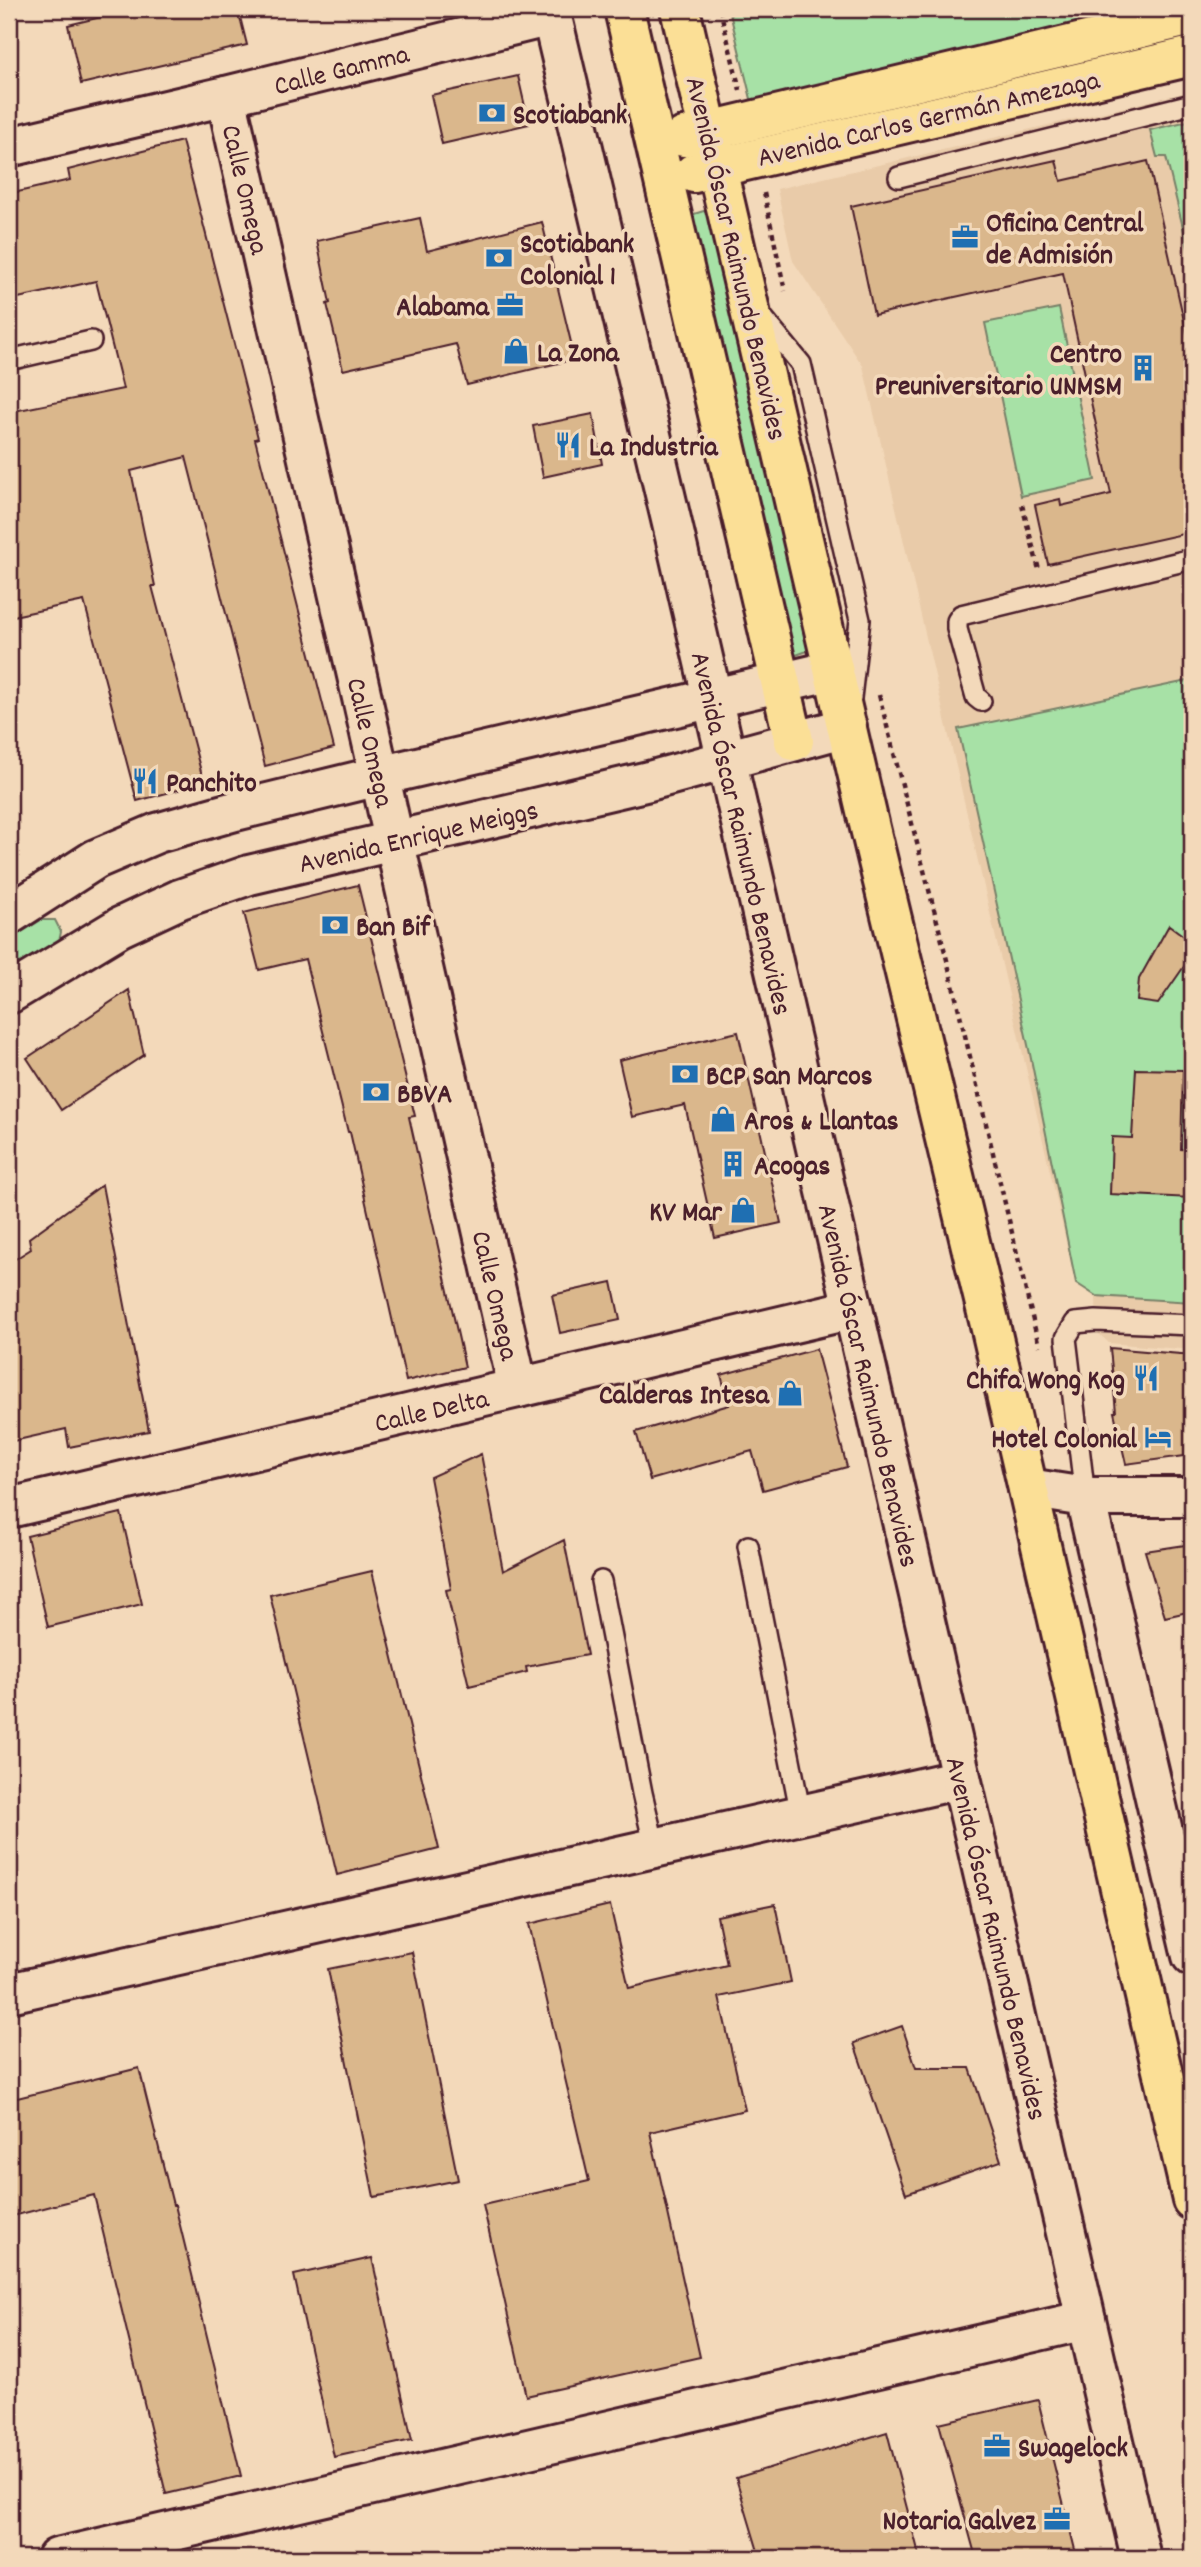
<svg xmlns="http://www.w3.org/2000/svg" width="1201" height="2567" font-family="Dekko,sans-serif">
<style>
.built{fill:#e9cba9}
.green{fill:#a7e1a6;stroke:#788068;stroke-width:2}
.building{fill:#dab78c;stroke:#4a1f2b;stroke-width:2}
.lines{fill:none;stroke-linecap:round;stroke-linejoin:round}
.lane-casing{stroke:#4a1f2b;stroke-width:24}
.street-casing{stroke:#4a1f2b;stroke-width:44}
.secondary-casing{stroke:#4a1f2b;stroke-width:44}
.primary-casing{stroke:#4a1f2b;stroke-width:44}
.path{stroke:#4a1f2b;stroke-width:4.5;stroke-dasharray:5 5;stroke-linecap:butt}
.lane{stroke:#f3d9ba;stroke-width:19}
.street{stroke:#f3d9ba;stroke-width:38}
.secondary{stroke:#f3d9ba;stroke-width:38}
.primary{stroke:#fbdf96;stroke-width:38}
.labels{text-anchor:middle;stroke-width:7;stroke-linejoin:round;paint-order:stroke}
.street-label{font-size:28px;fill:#4a1f2b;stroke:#f3d9ba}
.poi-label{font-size:28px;font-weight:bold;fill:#4a1f2b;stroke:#f3d9ba;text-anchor:start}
</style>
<rect width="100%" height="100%" fill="#f3d9ba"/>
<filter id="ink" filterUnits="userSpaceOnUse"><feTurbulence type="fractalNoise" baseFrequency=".0143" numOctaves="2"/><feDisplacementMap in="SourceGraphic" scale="14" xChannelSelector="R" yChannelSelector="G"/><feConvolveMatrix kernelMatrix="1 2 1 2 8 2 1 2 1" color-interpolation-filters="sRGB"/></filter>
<g filter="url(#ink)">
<path class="built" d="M1192,91V1350L1109,1343L1097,1332L1096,1296L1076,1283L863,366L793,261L777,189Z"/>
<g class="green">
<path d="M729,9H1130L752,103Z"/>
<path d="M1192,120V265L1166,157H1157L1150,130Z"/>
<path d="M707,210L810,650L788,658L684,217Z"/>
<path d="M1059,308L1095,480L1021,496L985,323Z"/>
<path d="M1192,680V1302L1096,1296L1076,1283L1030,1054L958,729Z"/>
<path d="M41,920H55L61,932L58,946L9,977V940Z"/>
</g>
<g class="building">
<path d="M134,9H238L247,45L81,84L68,25Z"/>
<path d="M518,76L529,124L442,144L431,95Z"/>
<path d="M182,141L258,438L255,439L334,748L265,766L186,457L131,471L155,586H152L204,783L137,801L84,601L9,617V412L123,389L96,281L9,300V194L70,180L68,170Z"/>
<path d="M1056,160L1061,181L1148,161L1192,356V532L1048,564L1035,505L1060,499L1061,506L1111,494L1063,273L874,315L851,206Z"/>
<path d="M420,218L427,251L542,222L575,359L467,385L456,344L343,370L327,304L330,303L317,241Z"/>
<path d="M593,414L602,464L543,477L533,426Z"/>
<path d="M358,885L415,1116L409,1117L465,1367L406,1381L350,1132H348L305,959L259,970L244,913Z"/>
<path d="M1169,925L1192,942V955L1158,1004L1137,1001L1139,979Z"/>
<path d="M129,990L144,1055L61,1110L27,1058Z"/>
<path d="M738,1032L781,1223L715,1238L685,1105L632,1117L619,1060Z"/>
<path d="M1136,1069L1183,1070L1181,1149L1192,1150V1198L1110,1194L1112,1137L1132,1138Z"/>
<path d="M102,1185L149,1431L69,1447L66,1429L9,1442V1263L31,1249L29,1238Z"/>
<path d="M612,1282L620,1320L560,1333L552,1295Z"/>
<path d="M1110,1348L1192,1355V1455L1126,1464L1114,1412H1116Z"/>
<path d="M816,1349L847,1467L763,1490L752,1451L650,1480L636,1432L729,1405L721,1375Z"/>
<path d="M481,1454L503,1571L564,1540L587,1655L526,1667L527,1672L469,1686L446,1590L451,1589L430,1477Z"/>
<path d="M121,1513L142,1604L48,1627L27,1536Z"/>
<path d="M1192,1544V1611L1165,1617L1145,1551Z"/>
<path d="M372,1571L439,1849L337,1875L270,1595Z"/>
<path d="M775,1904L791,1982L719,1997L745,2110L650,2132L700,2357L526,2396L483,2205L589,2181L529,1924L610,1905L629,1988L727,1965L717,1916Z"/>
<path d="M412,1952L458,2180L374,2197L328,1969Z"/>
<path d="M902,2026L916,2068H970L1001,2161L906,2194L854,2043Z"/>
<path d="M139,2068L173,2205H175L241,2476L166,2494L94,2195L9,2217V2100Z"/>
<path d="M372,2258L412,2440L334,2457L294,2275Z"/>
<path d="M1038,2400L1077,2558H976L939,2423Z"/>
<path d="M887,2432L920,2558H760L736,2478Z"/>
</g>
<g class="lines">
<g class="lane-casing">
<g id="lane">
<path d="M899,177L1192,104"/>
<path d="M759,313L801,364L860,620L851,698"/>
<path d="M9,360L91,341"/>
<path d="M981,701L976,697L957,629V621L961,615L1192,559"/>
<path d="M1085,1497L1066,1338L1075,1323L1096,1321L1192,1325"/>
<path d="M748,1546L801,1815"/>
<path d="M601,1581L642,1793L655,1848"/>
</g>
</g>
<g class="street-casing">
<g id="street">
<path d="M226,96L518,1388"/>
<path d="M9,147L226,96L551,16"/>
<path d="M1085,1497H1192"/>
<path d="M9,1508L853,1309"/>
<path d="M9,1993L961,1779"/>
<path d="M57,2558L1086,2320"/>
</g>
</g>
<g class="secondary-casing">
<g id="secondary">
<path d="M550,9L674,532L1141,2558"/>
<path d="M9,915L96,859L157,833L235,811L379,776L834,670"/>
<path d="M9,994L120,927L180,899L249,875L649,781L847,727"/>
<path d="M1028,1488L1085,1497L1192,1956"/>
</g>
</g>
<g class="primary-casing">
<g id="primary">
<path d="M624,9L794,741"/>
<path d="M680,9L870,828L991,1329L1192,2200"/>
<path d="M684,137L1192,16"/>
<path d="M694,173L1192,56"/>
</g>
</g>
<g class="path">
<path d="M720,9L740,90"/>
<path d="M764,193L785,291"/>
<path d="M1022,505L1039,570"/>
<path d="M879,695L947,960L1039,1346"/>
</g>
<use href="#lane" class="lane"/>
<use href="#street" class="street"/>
<use href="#secondary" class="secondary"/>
<use href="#primary" class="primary"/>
</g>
</g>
<defs>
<g id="bank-bare" transform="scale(2.1)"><path d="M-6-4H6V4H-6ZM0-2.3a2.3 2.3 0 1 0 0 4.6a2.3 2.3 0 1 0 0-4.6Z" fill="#1f6fb2" stroke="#f3d9ba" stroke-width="2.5" paint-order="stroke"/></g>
<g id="office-bare" transform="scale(2.1)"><path d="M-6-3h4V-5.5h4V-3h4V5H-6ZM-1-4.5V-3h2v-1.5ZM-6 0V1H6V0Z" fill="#1f6fb2" stroke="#f3d9ba" stroke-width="2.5" paint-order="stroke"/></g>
<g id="shop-bare" transform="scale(2.1)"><path d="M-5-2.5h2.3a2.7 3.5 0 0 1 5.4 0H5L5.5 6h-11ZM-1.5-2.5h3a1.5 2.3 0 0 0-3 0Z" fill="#1f6fb2" stroke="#f3d9ba" stroke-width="2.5" paint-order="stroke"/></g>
<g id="building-bare" transform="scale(2.1)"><path d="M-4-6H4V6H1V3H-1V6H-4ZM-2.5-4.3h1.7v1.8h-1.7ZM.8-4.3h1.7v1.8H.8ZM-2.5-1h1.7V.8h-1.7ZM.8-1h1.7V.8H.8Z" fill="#1f6fb2" stroke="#f3d9ba" stroke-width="2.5" paint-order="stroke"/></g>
<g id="restaurant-bare" transform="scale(2.1)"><path d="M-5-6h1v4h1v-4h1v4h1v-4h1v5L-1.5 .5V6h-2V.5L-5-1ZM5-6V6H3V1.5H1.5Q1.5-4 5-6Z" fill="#1f6fb2" stroke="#f3d9ba" stroke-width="2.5" paint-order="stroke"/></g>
<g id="hotel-bare" transform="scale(2.1)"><path d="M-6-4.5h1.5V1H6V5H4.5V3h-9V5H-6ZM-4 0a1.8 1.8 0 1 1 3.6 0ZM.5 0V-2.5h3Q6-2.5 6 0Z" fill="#1f6fb2" stroke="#f3d9ba" stroke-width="2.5" paint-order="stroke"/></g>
</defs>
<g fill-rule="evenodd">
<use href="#bank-bare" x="492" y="113"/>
<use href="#office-bare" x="965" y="237"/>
<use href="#bank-bare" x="499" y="258"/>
<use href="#office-bare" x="510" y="305"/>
<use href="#shop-bare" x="516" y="351"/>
<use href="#building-bare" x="1143" y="368"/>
<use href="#restaurant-bare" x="568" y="445"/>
<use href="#restaurant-bare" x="145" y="781"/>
<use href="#bank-bare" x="335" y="925"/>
<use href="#bank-bare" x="685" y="1074"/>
<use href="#bank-bare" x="376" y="1092"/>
<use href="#shop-bare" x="723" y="1119"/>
<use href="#building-bare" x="733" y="1164"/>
<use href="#shop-bare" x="743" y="1210"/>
<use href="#restaurant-bare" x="1146" y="1378"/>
<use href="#shop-bare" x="790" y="1393"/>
<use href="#hotel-bare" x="1158" y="1437"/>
<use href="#office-bare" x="997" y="2446"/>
<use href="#office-bare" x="1057" y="2519"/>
</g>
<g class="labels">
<g class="street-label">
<text transform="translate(341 68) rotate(-14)" y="10">Calle Gamma</text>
<text transform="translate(928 117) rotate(-13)" y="10">Avenida Carlos Germán Amezaga</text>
<text transform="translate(247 189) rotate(77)" y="10">Calle Omega</text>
<text transform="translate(738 258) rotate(77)" y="10">Avenida Óscar Raimundo Benavides</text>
<text transform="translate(372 742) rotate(77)" y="10">Calle Omega</text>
<text transform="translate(743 833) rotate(77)" y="10">Avenida Óscar Raimundo Benavides</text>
<text transform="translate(418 835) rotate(-13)" y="10">Avenida Enrique Meiggs</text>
<text transform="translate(497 1295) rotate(77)" y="10">Calle Omega</text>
<text transform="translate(870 1385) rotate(77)" y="10">Avenida Óscar Raimundo Benavides</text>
<text transform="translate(431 1409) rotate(-13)" y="10">Calle Delta</text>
<text transform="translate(998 1938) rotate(77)" y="10">Avenida Óscar Raimundo Benavides</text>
</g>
<g class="poi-label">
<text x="513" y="123">Scotiabank</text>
<text x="986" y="231">Oficina Central<tspan x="986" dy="32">de Admisión</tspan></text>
<text x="520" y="252">Scotiabank<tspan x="520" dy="32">Colonial 1</tspan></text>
<text x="489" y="315" text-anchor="end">Alabama</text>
<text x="537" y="361">La Zona</text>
<text x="1122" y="362" text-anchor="end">Centro<tspan x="1122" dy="32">Preuniversitario UNMSM</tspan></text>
<text x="589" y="455">La Industria</text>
<text x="166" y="791">Panchito</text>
<text x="356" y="935">Ban Bif</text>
<text x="706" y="1084">BCP San Marcos</text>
<text x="397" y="1102">BBVA</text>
<text x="744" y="1129">Aros &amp; Llantas</text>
<text x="754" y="1174">Acogas</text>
<text x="722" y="1220" text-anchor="end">KV Mar</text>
<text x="1125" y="1388" text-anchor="end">Chifa Wong Kog</text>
<text x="769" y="1403" text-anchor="end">Calderas Intesa</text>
<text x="1137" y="1447" text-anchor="end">Hotel Colonial</text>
<text x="1018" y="2456">Swagelock</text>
<text x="1036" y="2529" text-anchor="end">Notaria Galvez</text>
</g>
</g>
<rect width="1201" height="2567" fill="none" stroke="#f3d9ba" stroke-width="35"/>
<rect x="18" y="18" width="1166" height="2532" fill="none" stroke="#4a1f2b" stroke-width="2.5" filter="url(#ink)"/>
</svg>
